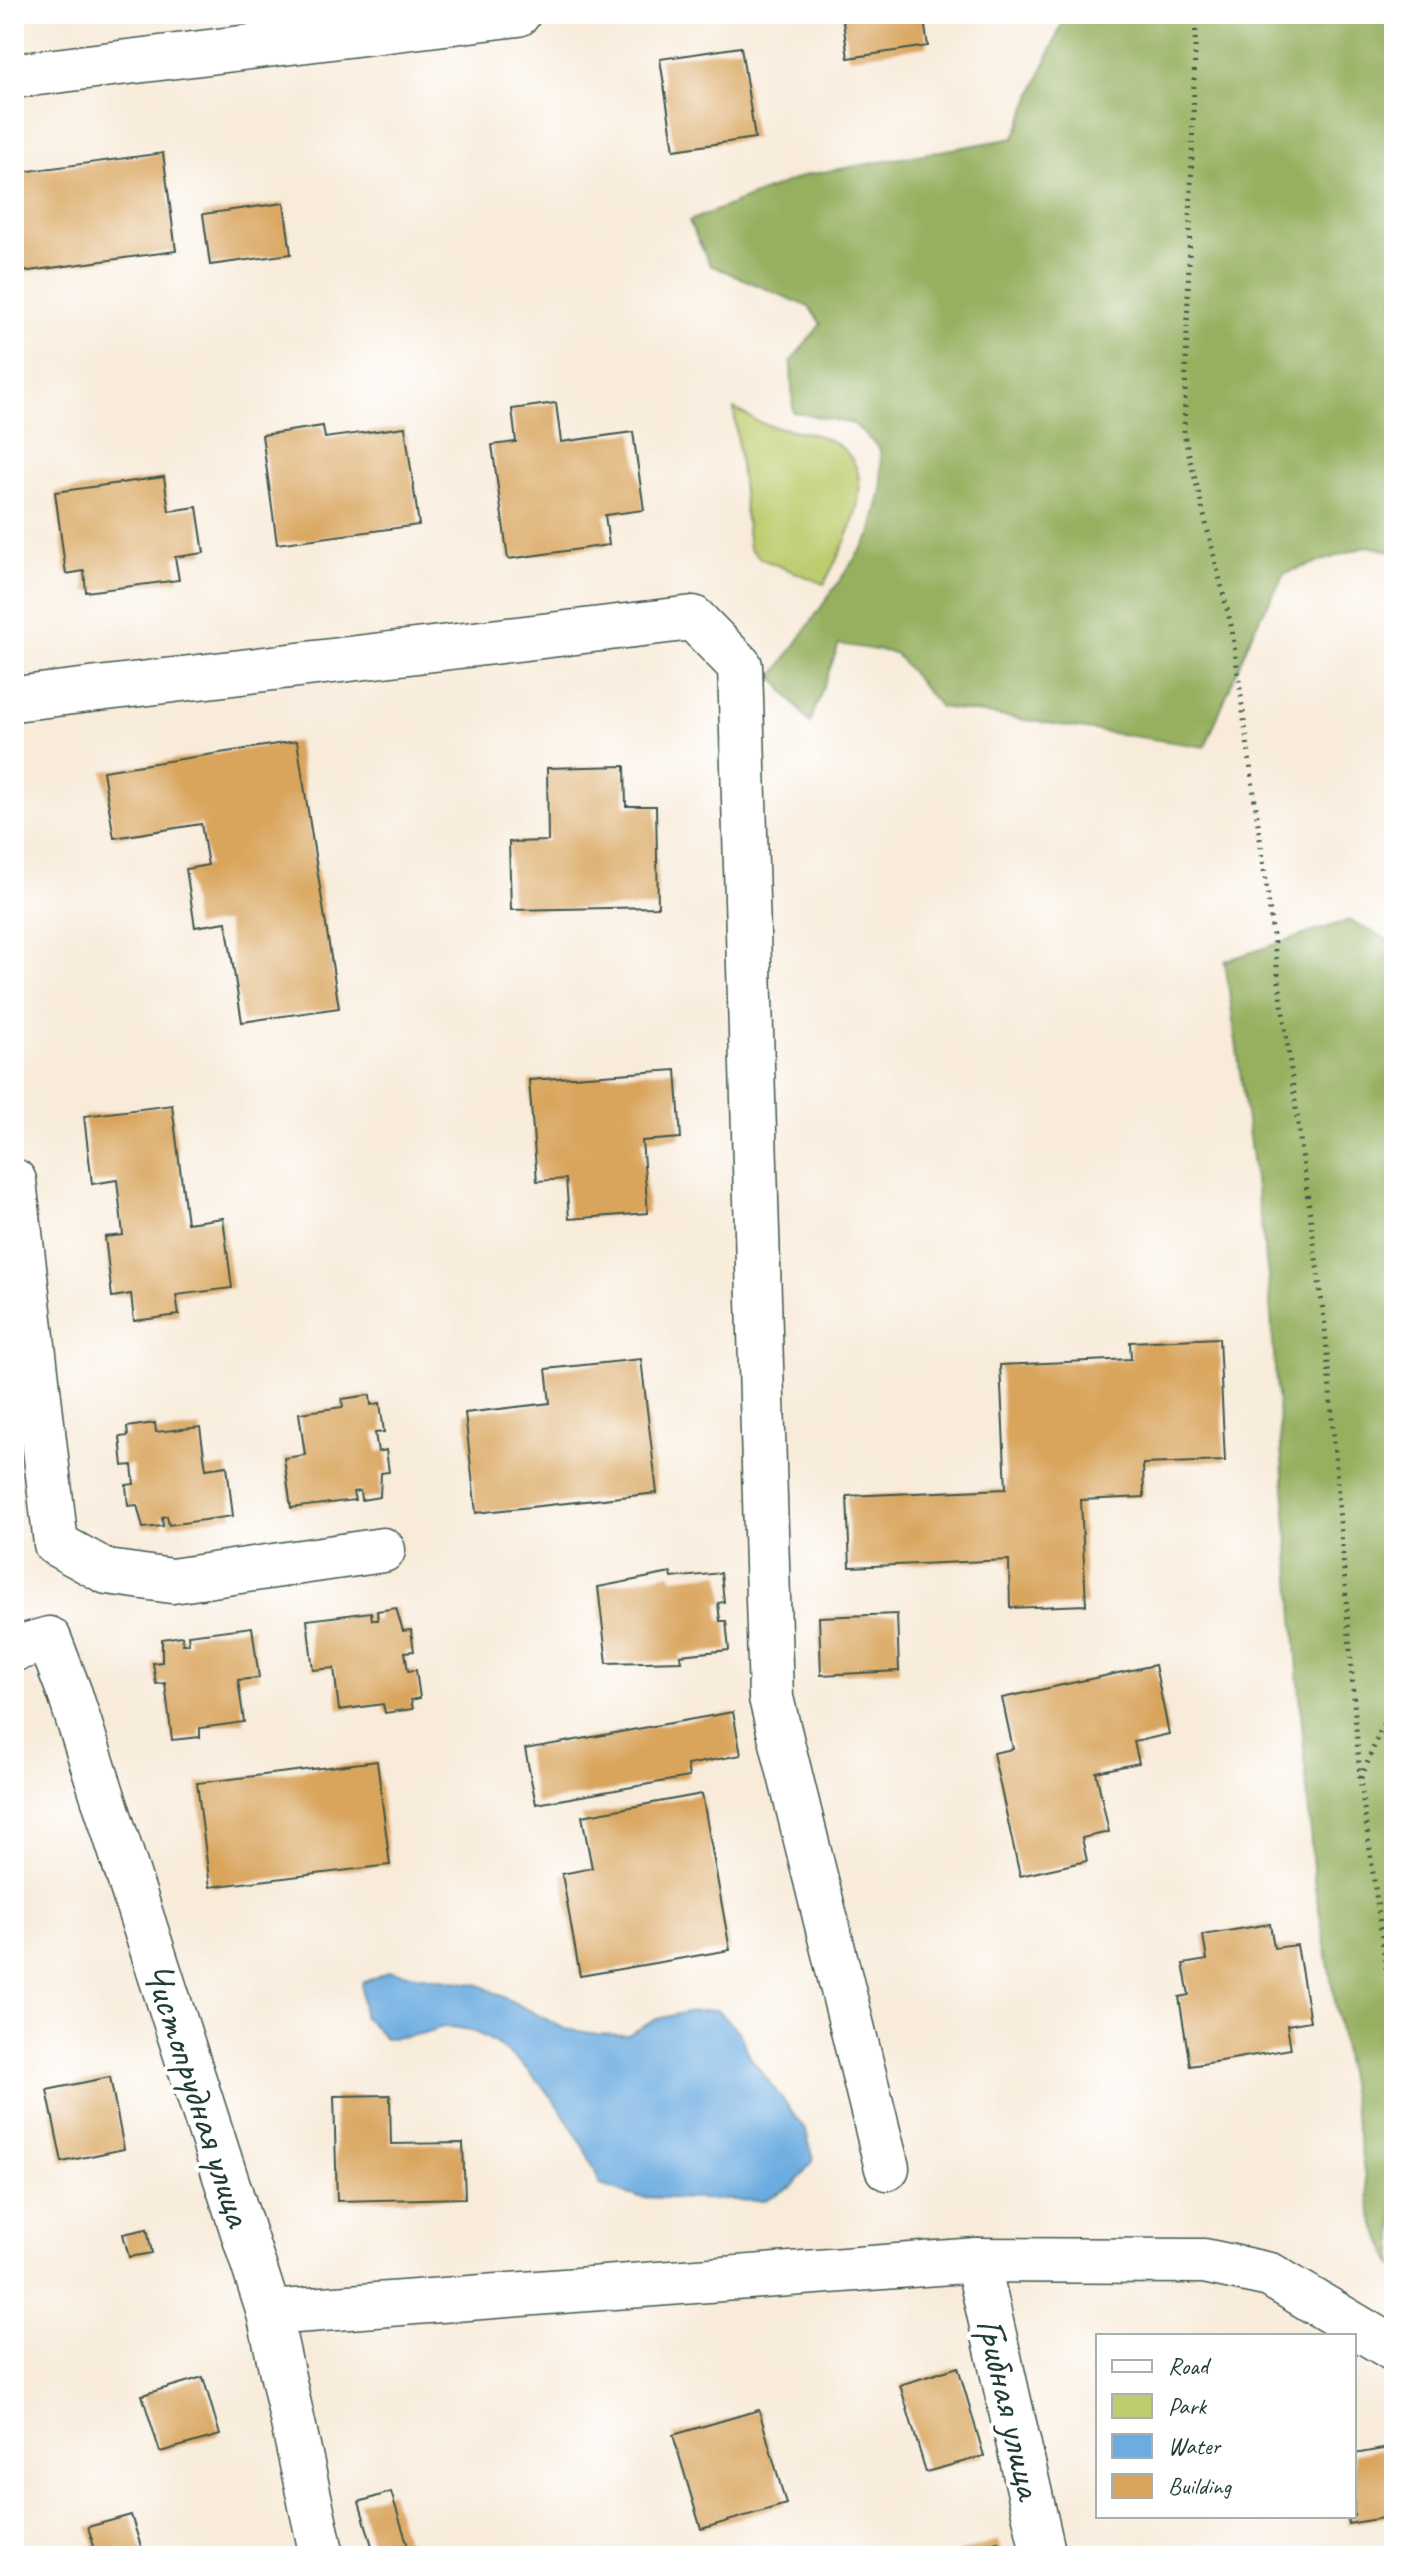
<svg xmlns="http://www.w3.org/2000/svg" width="1408" height="2570" font-family="Caveat,sans-serif">
<style>
.green{fill:#becc6e;stroke:#6e8451;stroke-width:2}
.forest{fill:#96b061;stroke:#5a764a;stroke-width:2}
.water{fill:#6cace0;stroke:#46748a;stroke-width:2}
.building{fill:#d9a55d}
.lines{fill:none;stroke-linecap:round;stroke-linejoin:round}
.minor-casing{stroke:#40574d;stroke-width:47}
.path{stroke:#40574d;stroke-width:5;stroke-dasharray:2 6;stroke-linecap:butt}
.minor{stroke:#fff;stroke-width:44}
.labels{text-anchor:middle;stroke-width:8;stroke-linejoin:round;paint-order:stroke}
.street-label{font-size:40px;fill:#1f3d34;stroke:#fff}
</style>
<rect width="100%" height="100%" fill="#fff"/>
<filter id="ink" filterUnits="userSpaceOnUse"><feTurbulence type="fractalNoise" baseFrequency=".0125" numOctaves="2"/><feDisplacementMap in="SourceGraphic" scale="16" xChannelSelector="R" yChannelSelector="G"/><feConvolveMatrix kernelMatrix="1 2 1 2 8 2 1 2 1" color-interpolation-filters="sRGB"/></filter>
<filter id="wash" filterUnits="userSpaceOnUse"><feTurbulence type="fractalNoise" baseFrequency=".006" numOctaves="4" result="noise"/><feDisplacementMap in="SourceGraphic" scale="32" xChannelSelector="R" yChannelSelector="G"/><feGaussianBlur stdDeviation="1.8" result="paint"/><feColorMatrix in="noise" values="0 0 0 0 0 0 0 0 0 0 0 0 0 0 0 0 0 1.4 0 .05"/><feComposite in="paint" operator="in"/></filter>
<g filter="url(#wash)">
<rect width="100%" height="100%" fill="#f8ebd9"/>
<path class="green" d="M734,409C743,413 752,419 761,423C782,431 806,429 827,439C890,468 846,540 824,584L761,559L749,548Z"/>
<g class="forest">
<path d="M1066,14H1394V552L1368,546L1285,573L1254,629L1205,747L940,707L895,653L839,644L810,723L773,677L871,535L882,489L880,449L854,424L793,412L791,361L821,324L809,307L710,265L689,221L806,175L1014,138Z"/>
<path d="M1349,920L1394,943V2267L1372,2217L1314,1881L1268,1276L1225,961Z"/>
</g>
<path class="water" d="M390,1971L480,1985L565,2029L597,2034L628,2035L657,2019L686,2012L717,2010L738,2030L751,2058L806,2131L813,2160L793,2186L763,2201L638,2197L600,2185C583,2131 511,2024 445,2027C435,2028 425,2034 415,2035C405,2037 395,2037 385,2038L363,2016L362,1983Z"/>
<g id="blocks">
<g class="building">
<path d="M842,14H923L928,46L848,58Z"/>
<path d="M741,47L755,138L674,150L660,59Z"/>
<path d="M163,153L176,251L14,273V173Z"/>
<path d="M284,203L291,254L210,265L203,214Z"/>
<path d="M556,403L561,442L633,432L644,510L605,515L609,545L508,559L492,445L516,442L512,409Z"/>
<path d="M323,426L325,438L405,427L419,525L277,544L262,435Z"/>
<path d="M164,477L169,511L197,507L204,553L175,557L179,580L86,592L84,571L66,574L55,492Z"/>
<path d="M297,741L339,1008L242,1022L226,922L195,927L186,869L208,865L201,824L114,838L103,771Z"/>
<path d="M625,766L626,806H656L658,907L511,910L509,842L548,841L547,768Z"/>
<path d="M676,1070L681,1138L642,1141L648,1213L569,1219L566,1179L537,1181L529,1080Z"/>
<path d="M172,1105L187,1223L223,1218L232,1288L176,1295L179,1315L134,1321L131,1294L112,1297L105,1237L123,1235L117,1180L92,1184L84,1116Z"/>
<path d="M1219,1338L1225,1461L1143,1464L1144,1497L1081,1500L1086,1605L1010,1608L1009,1560L850,1567L847,1496L1006,1489L1000,1365L1131,1359L1130,1342Z"/>
<path d="M641,1359L657,1493L476,1513L465,1413L550,1403L546,1369Z"/>
<path d="M370,1395L371,1405L380,1403L384,1432L375,1433L378,1452L386,1450L389,1472L381,1473L380,1497L361,1500L360,1491L353,1492L355,1500L291,1508L284,1458L305,1455L299,1413L343,1407L342,1399Z"/>
<path d="M155,1423L156,1432L200,1427L206,1469L227,1466L233,1516L169,1525L167,1516L162,1517L163,1526L143,1528L137,1505L128,1506L126,1485L134,1484L132,1465L123,1466L120,1437L128,1436L127,1427Z"/>
<path d="M671,1573L672,1578L721,1573L724,1602L718,1603L720,1621H726L729,1650L680,1655L681,1661L607,1663L598,1587Z"/>
<path d="M396,1608L403,1631L411,1630L414,1651L405,1652L408,1671L416,1670L420,1698L411,1700L413,1709L385,1713L383,1704L339,1710L334,1668L313,1670L307,1620L371,1612L372,1620H378L377,1611Z"/>
<path d="M897,1614L899,1671L821,1675L819,1617Z"/>
<path d="M252,1627L259,1678L238,1680L244,1722L200,1728V1737L172,1740L165,1683L156,1684L153,1663L162,1662V1639L182,1636L183,1644H189L188,1635Z"/>
<path d="M1155,1665L1169,1734L1134,1742L1139,1763L1096,1772L1109,1832L1082,1838L1087,1861L1020,1876L993,1753L1013,1749L1002,1698Z"/>
<path d="M733,1712L741,1755L687,1765L689,1777L536,1804L525,1749Z"/>
<path d="M377,1761L390,1865L210,1887L197,1783Z"/>
<path d="M702,1794L730,1950L580,1976L562,1874L592,1868L582,1816Z"/>
<path d="M1270,1924L1274,1948L1297,1945L1310,2021L1287,2025L1291,2049L1190,2066L1179,1997L1189,1995L1183,1964L1207,1960L1203,1935Z"/>
<path d="M110,2077L124,2149L62,2162L47,2090Z"/>
<path d="M390,2095L391,2144L463,2143L465,2198L337,2201L334,2096Z"/>
<path d="M147,2229L152,2253L129,2257L123,2234Z"/>
<path d="M958,2367L984,2456L926,2472L900,2385Z"/>
<path d="M203,2377L220,2435L160,2452L142,2395Z"/>
<path d="M759,2410L786,2504L701,2529L673,2435Z"/>
<path d="M1394,2447V2516L1348,2524L1347,2516H1354V2454Z"/>
<path d="M391,2492L411,2556H375L359,2502Z"/>
<path d="M131,2515L144,2556H97L88,2527Z"/>
<path d="M998,2541L1003,2556H949V2555Z"/>
</g>
</g>
</g>
<g filter="url(#ink)">
<use href="#blocks" fill-opacity="0" stroke="#40574d" stroke-width="2"/>
<g class="lines">
<g class="minor-casing">
<g id="minor">
<path d="M14,76L518,14"/>
<path d="M14,699L693,618L740,666L771,1698L887,2168"/>
<path d="M14,1181L56,1544L107,1572L172,1581L383,1550"/>
<path d="M14,1649L49,1639L70,1694L269,2313L322,2556"/>
<path d="M977,2260L1044,2556"/>
<path d="M269,2313L977,2260L1204,2261L1270,2275L1394,2349"/>
</g>
</g>
<g class="path">
<path d="M1196,14L1184,434L1232,629L1325,1326L1360,1779L1394,2025"/>
<path d="M1361,1778L1394,1698"/>
</g>
<use href="#minor" class="minor"/>
</g>
</g>
<g class="labels">
<g class="street-label">
<text transform="translate(199 2094) rotate(72)" y="14">Чистопрудная улица</text>
<text transform="translate(1011 2408) rotate(77)" y="14">Грибная улица</text>
</g>
</g>
<rect width="1408" height="2570" fill="none" stroke="#fff" stroke-width="48"/>
<rect x="1096" y="2334" width="260" height="184" fill="#ffffff" stroke="#a5b1ae" stroke-width="2"/>
<rect x="1112" y="2360" width="40" height="12" fill="#ffffff" stroke="#a5b1ae" stroke-width="2"/>
<text x="1168" y="2374" font-size="24" fill="#1f3d34">Road</text>
<rect x="1112" y="2394" width="40" height="24" fill="#becc6e" stroke="#a5b1ae" stroke-width="2"/>
<text x="1168" y="2414" font-size="24" fill="#1f3d34">Park</text>
<rect x="1112" y="2434" width="40" height="24" fill="#6cace0" stroke="#a5b1ae" stroke-width="2"/>
<text x="1168" y="2454" font-size="24" fill="#1f3d34">Water</text>
<rect x="1112" y="2474" width="40" height="24" fill="#d9a55d" stroke="#a5b1ae" stroke-width="2"/>
<text x="1168" y="2494" font-size="24" fill="#1f3d34">Building</text>
</svg>
